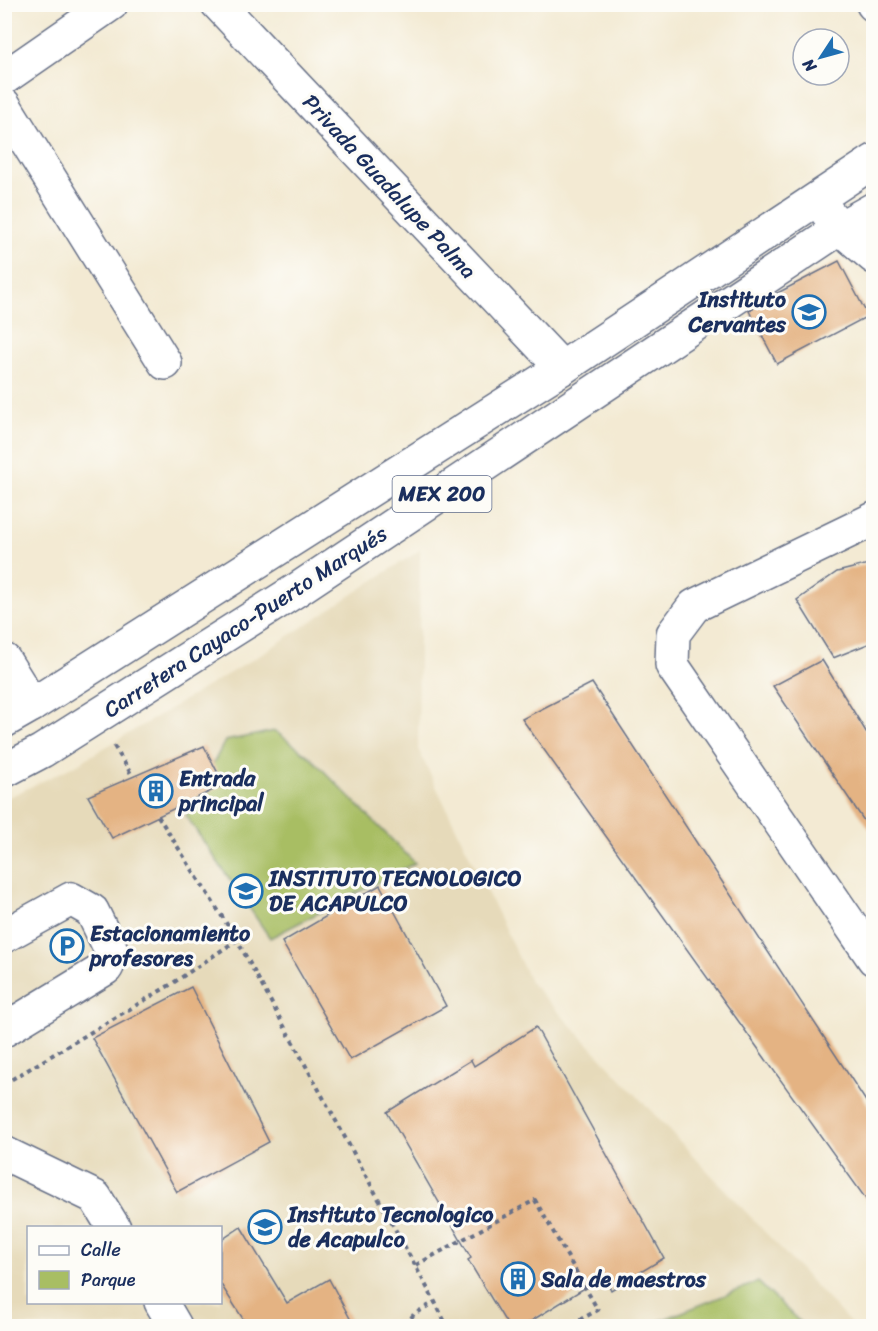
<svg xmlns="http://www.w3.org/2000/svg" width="878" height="1331" font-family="Sriracha,sans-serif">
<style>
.built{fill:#e6daba;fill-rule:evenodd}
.green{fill:#a8be63;stroke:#627660;stroke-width:1.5}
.building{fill:#e4b383}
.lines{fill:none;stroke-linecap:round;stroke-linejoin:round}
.minor-casing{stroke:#677087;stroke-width:36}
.major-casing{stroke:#677087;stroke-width:36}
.path{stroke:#677087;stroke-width:4;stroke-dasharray:4.5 4.5;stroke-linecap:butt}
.minor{stroke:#fff;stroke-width:33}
.major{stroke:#fff;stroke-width:33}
.labels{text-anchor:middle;stroke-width:6;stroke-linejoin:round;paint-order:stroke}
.shield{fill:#fdfcf7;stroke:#5f6c8c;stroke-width:1.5}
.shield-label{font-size:21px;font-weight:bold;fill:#1b2f5e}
.street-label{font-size:22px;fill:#1b2f5e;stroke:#fdfcf7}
.poi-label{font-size:22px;font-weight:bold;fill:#1b2f5e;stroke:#fdfcf7;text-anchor:start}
</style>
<rect width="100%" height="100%" fill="#fdfcf7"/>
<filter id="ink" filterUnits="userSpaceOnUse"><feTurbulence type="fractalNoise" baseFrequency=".0167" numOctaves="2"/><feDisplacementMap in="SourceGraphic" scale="12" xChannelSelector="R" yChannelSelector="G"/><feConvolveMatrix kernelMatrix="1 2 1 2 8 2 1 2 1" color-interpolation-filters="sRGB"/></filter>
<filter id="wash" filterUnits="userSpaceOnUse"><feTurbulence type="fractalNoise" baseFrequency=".008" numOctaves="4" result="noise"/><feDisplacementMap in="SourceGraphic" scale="24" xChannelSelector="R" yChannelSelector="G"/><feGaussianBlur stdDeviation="1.35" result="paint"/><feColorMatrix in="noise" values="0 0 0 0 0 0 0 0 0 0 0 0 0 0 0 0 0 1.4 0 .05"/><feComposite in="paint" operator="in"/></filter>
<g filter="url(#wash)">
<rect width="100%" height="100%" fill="#f3ead3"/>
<path class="built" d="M420,550L418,749L531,983L853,1326H5V799L74,766L260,655ZM28,1228H220V1302H28Z"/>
<g class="green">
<path d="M275,731L310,757L415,863L270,938L186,816L225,741Z"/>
<path d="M758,1282L804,1326H647Z"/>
</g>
<g id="blocks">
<g class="building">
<path d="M839,261L868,316L777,364L749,311L768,298Z"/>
<path d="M873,563V642L833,658L797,600L837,572Z"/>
<path d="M822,660L873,743V834L773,686Z"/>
<path d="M592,683L873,1112V1209L522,719Z"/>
<path d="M204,746L224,785L112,838L88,796Z"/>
<path d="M380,885L446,1006L350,1060L282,942Z"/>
<path d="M191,987L269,1142L177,1192L92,1038Z"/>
<path d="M536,1027L664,1258L611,1290L604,1276L523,1326H508L468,1260L471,1258L387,1112L471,1060L474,1066Z"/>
<path d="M241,1227L287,1303L329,1279L354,1326H244L247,1325L220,1283V1241Z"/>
</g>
</g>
</g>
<g filter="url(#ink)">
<use href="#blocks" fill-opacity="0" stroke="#677087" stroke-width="1.5"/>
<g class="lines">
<g class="minor-casing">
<g id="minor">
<path d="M218,4L562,368"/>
<path d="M873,4L874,5"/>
<path d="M4,78L111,4"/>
<path d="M4,105L165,363"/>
<path d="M874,519L694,606L673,634L672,665L874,959"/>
<path d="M4,660L32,705"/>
<path d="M4,936L71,899L92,911L113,954L106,968L4,1030"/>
<path d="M4,1153L95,1197L114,1228"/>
<path d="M161,1302L175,1326"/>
</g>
</g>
<g class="major-casing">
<g id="major">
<path d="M827,212L840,228L874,257"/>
<path d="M4,721L32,705L562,368L874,161"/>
<path d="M4,771L42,751L295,591L840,228L874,209"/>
</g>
</g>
<g class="path">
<path d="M114,746L133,777"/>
<path d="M158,816L237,940L435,1302L447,1326"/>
<path d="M4,1084L170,985L237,940"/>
<path d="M416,1265L535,1200L598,1310L568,1326"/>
<path d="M408,1326V1322L414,1314L435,1302"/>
</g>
<use href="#minor" class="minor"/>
<use href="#major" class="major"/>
</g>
</g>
<defs>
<g id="school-ring" transform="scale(1.725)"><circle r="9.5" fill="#fdfcf7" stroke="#1f6fb2" stroke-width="1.5"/><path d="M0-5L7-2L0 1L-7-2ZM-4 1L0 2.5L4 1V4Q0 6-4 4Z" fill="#1f6fb2"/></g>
<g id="building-ring" transform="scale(1.725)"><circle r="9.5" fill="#fdfcf7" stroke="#1f6fb2" stroke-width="1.5"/><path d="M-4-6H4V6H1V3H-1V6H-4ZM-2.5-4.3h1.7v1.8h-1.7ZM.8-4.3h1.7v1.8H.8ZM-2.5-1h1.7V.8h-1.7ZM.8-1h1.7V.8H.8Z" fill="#1f6fb2"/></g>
<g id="parking-ring" transform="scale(1.725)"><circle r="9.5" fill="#fdfcf7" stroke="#1f6fb2" stroke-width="1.5"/><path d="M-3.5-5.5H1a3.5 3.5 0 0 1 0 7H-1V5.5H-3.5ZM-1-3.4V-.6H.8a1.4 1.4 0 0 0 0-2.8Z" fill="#1f6fb2"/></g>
<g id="university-ring" transform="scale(1.725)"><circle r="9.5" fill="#fdfcf7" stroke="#1f6fb2" stroke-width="1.5"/><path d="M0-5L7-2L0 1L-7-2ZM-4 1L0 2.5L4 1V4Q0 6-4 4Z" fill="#1f6fb2"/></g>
</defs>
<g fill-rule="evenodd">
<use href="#school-ring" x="809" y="312"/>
<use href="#building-ring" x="156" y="791"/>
<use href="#school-ring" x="246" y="891"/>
<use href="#parking-ring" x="67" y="946"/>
<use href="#university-ring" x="265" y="1227"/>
<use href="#building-ring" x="518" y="1279"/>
</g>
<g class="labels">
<rect class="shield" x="392.5" y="476" width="99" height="36" rx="4.5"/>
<g class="shield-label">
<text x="442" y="501">MEX 200</text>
</g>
<g class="street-label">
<text transform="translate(390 186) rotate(47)" y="8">Privada Guadalupe Palma</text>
<text transform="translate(245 621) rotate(-33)" y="8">Carretera Cayaco-Puerto Marqués</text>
</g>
<g class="poi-label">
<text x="786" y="307" text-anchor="end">Instituto<tspan x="786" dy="25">Cervantes</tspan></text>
<text x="179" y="786">Entrada<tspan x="179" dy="25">principal</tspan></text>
<text x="269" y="886">INSTITUTO TECNOLOGICO<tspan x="269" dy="25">DE ACAPULCO</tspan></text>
<text x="90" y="941">Estacionamiento<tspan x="90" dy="25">profesores</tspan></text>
<text x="288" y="1222">Instituto Tecnologico<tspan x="288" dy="25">de Acapulco</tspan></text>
<text x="541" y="1287">Sala de maestros</text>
</g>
</g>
<rect width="878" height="1331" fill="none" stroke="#fdfcf7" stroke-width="24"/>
<rect x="27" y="1226" width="195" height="78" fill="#fdfcf7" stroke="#a3aaba" stroke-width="1.5"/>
<rect x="39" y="1246" width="30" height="9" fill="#ffffff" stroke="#a3aaba" stroke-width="1.5"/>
<text x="81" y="1256" font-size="18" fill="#1b2f5e">Calle</text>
<rect x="39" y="1271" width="30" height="18" fill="#a8be63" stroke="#a3aaba" stroke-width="1.5"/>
<text x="81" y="1286" font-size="18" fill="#1b2f5e">Parque</text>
<g transform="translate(821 57) rotate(234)"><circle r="28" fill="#fdfcf7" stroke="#a3aaba" stroke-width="1.5"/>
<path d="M0-4.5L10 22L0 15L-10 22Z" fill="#1f6fb2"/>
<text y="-9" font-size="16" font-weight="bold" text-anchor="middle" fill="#1b2f5e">N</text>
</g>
</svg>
